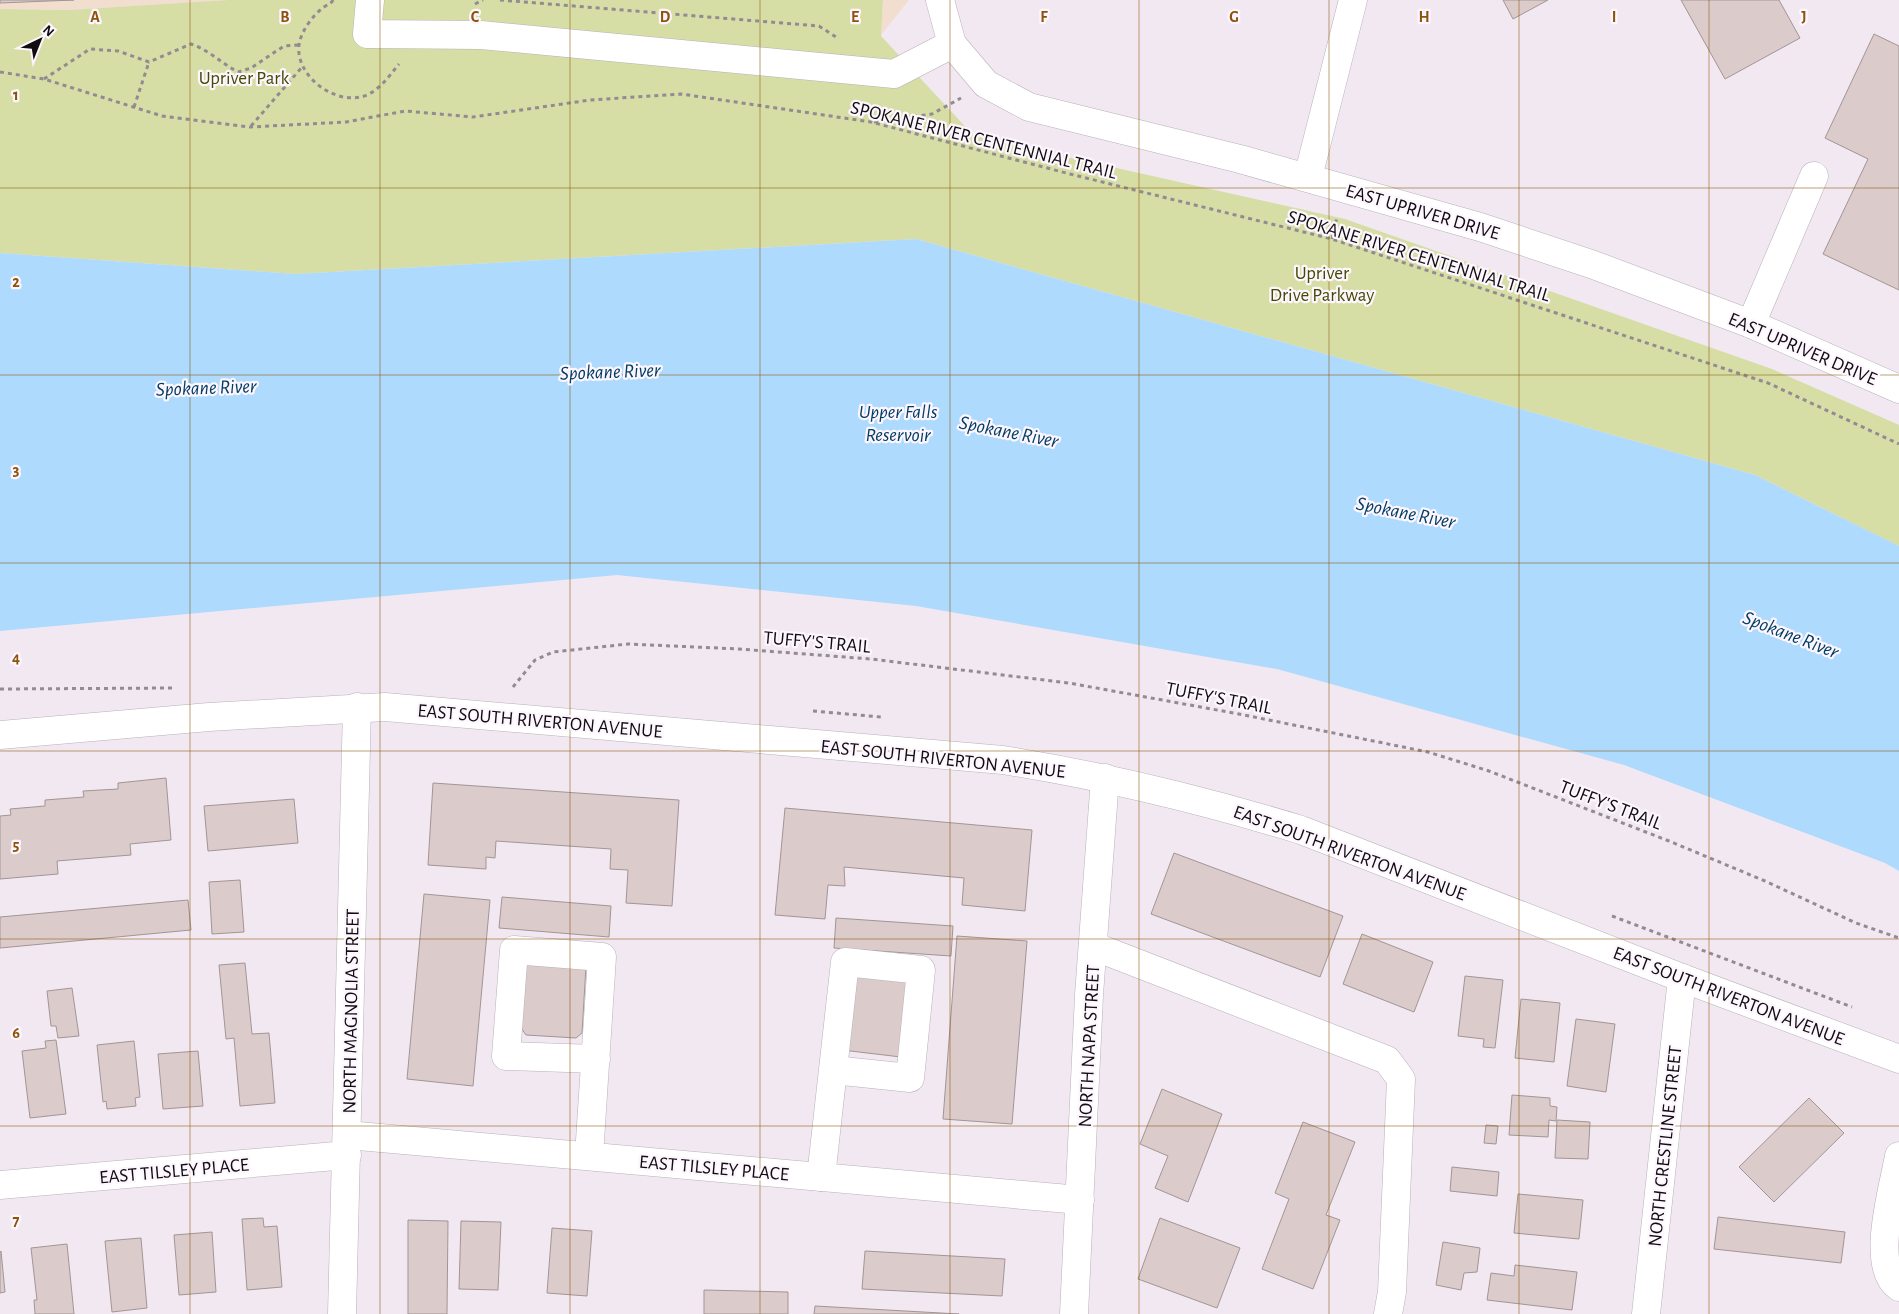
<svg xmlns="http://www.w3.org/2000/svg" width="1899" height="1314" font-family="'Alegreya Sans',sans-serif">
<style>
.industrial{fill:#f2decf}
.green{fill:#d6dea6}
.water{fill:#aedafd}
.building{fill:#dbcccb;stroke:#a39594}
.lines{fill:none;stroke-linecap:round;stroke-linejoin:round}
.minor-casing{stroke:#b9b0b9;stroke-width:29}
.path{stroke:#928b92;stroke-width:3;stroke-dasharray:4 4;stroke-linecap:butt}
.minor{stroke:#fff;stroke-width:28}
.grid{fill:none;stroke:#8c530a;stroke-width:1;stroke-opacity:0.55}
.labels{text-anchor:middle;stroke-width:4.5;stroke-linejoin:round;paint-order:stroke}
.park-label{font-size:19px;fill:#444a04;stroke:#fef6fe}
.street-label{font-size:19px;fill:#100d10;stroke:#fef6fe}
.water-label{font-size:20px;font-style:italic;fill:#003e63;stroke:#fef6fe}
.grid-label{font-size:16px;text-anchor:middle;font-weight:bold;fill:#8c530a;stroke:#fef6fe;stroke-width:4.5;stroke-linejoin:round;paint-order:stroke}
</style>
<rect width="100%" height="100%" fill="#f2e8f2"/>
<g class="industrial">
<path d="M0,0H228L69,10L0,9Z"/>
<path d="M883,0H909L881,35Z"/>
</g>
<path class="green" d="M228,0H883L881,36L974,136L1345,219L1772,369L1899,425V546L1755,475L916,239L295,274L0,253V9L69,10Z"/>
<path class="water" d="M916,239L1755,475L1899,546V871L1885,863L1624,765L1277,669L916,606L617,575L0,631V253L295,274Z"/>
<g class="building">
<path d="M0,0H74L0,3Z"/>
<path d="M1503,0H1548L1513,19Z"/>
<path d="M1681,0H1779L1800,38L1725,79Z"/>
<path d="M1874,34L1899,46V290L1823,254L1868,159L1825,138Z"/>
<path d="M166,778L171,840L130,844L131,855L57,861L58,874L0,879V816L11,815L10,809L45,806V800L84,797L83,791L118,789V783Z"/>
<path d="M433,783L679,800L672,906L626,903L628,870L610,869L611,849L496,841L495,858L486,857V869L428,865Z"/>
<path d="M294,799L298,843L208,851L204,806Z"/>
<path d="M785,808L1032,830L1025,911L962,905L964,878L844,867L845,886L828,885L825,919L775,915Z"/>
<path d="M1174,853L1343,916L1320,977L1151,914Z"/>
<path d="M240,880L244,932L212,934L209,882Z"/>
<path d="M424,894L490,900L473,1086L407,1079Z"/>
<path d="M502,897L611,906L609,937L499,928Z"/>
<path d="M188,900L191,930L0,948V917Z"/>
<path d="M836,918L953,926L951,956L834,948Z"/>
<path d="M1362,934L1433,962L1414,1012L1343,984Z"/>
<path d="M957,936L1027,941L1012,1124L943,1119Z"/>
<path d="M526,961L586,966L582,1033L576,1038L526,1035L521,1028Z"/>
<path d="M245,963L252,1034L269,1033L275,1103L240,1106L234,1038L226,1039L219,965Z"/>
<path d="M850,974L909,981L901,1057L842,1050Z"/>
<path d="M1465,976L1503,980L1495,1048L1483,1047L1484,1039L1458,1036Z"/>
<path d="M72,988L79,1036L58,1038L56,1026H51L47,991Z"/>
<path d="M1521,999L1560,1003L1554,1062L1515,1058Z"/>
<path d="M1576,1019L1615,1024L1606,1092L1567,1086Z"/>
<path d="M56,1040L66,1114L30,1118L22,1051L46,1048L45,1041Z"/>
<path d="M134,1041L140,1097L135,1098L136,1106L107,1109L106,1101L103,1102L97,1045Z"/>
<path d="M198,1051L203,1106L163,1109L158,1054Z"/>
<path d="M1162,1089L1222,1114L1188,1202L1155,1188L1168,1156L1140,1144Z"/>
<path d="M1512,1095L1550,1098V1106L1557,1107L1556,1121L1549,1120L1548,1137L1509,1135Z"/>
<path d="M1809,1098L1844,1133L1774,1202L1739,1167Z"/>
<path d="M1557,1120L1590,1122L1588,1159L1555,1158Z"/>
<path d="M1303,1122L1355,1142L1326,1215L1340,1220L1313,1289L1262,1269L1289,1199L1275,1193Z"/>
<path d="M1486,1125L1498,1126L1496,1144L1484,1143Z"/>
<path d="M1452,1167L1499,1172L1497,1196L1450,1191Z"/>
<path d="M1518,1194L1583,1200L1579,1239L1514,1233Z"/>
<path d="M1718,1217L1845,1232L1841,1263L1714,1249Z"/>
<path d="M263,1218L264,1227L277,1226L282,1287L247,1290L242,1219Z"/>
<path d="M1160,1218L1240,1248L1217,1308L1138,1279Z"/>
<path d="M408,1220L448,1221L447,1314H408Z"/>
<path d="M461,1221L501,1222L498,1290L459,1289Z"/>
<path d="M552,1228L592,1231L587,1296L547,1293Z"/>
<path d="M212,1232L216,1292L179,1295L174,1235Z"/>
<path d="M141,1238L147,1308L112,1312L105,1241Z"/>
<path d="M1443,1242L1480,1248L1477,1272L1464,1273L1461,1290L1436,1285Z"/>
<path d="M67,1244L74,1314H35L34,1300H37L31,1248Z"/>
<path d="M1,1251L5,1292L0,1293V1252Z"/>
<path d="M865,1251L1005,1259L1002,1296L862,1289Z"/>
<path d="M1515,1265L1577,1272L1572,1310L1487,1300L1491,1273L1514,1276Z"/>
<path d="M704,1290L788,1292V1314H704Z"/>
<path d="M815,1306L959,1314H814Z"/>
</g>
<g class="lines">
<g class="minor-casing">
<g id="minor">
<path d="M370,0L367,34L481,35L894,74L952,44"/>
<path d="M940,0L952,44L986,84L1029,107L1240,159L1480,227L1591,264L1751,324L1899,389"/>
<path d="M1308,177L1353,0"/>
<path d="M1751,324L1814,176"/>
<path d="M0,735L209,717L385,707L1003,760C1104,776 1203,800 1301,830L1682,978L1899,1059"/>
<path d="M1093,946L1387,1060L1401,1079L1392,1292L1388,1314"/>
<path d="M347,1135L1080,1200"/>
<path d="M589,1156L602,957L514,950L506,1056L596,1059"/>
<path d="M1899,1156C1894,1186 1869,1267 1899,1287"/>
<path d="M821,1177L845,962L921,970L910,1078L833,1070"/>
<path d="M0,1185L347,1155"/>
<path d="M342,1314L357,707"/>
<path d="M1074,1314L1089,995L1105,778"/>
<path d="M1646,1314L1682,978"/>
</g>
</g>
<g class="path">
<path d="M333,0C331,4 328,4 324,7C313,15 301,31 299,45C295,78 340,109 369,94C382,87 390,75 399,64"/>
<path d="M500,0L819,26L836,37"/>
<path d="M475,4L483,0"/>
<path d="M0,72L44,79L162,116L250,127L346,122L405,111L473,117L590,100L681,94L871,122L1070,174L1332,239L1768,383L1899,444"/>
<path d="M44,79L90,49L118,51L149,62L191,44C209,50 221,63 238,72L251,68L284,46L299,45"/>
<path d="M134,107L149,62"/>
<path d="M874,122L932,114L961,98"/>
<path d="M251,126L303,66"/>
<path d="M1332,239L1337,217"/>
<path d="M513,687L535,660L553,652L628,644L739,649L871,659L1069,683L1239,714L1428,752L1489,771L1669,841L1765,881L1856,923L1899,938"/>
<path d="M0,689L173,688"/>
<path d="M813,711L881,717"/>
<path d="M1612,916L1852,1007"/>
</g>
<use href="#minor" class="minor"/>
</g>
<path class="grid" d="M190,0V1314M380,0V1314M570,0V1314M760,0V1314M950,0V1314M1139,0V1314M1329,0V1314M1519,0V1314M1709,0V1314M0,188H1899M0,375H1899M0,563H1899M0,751H1899M0,939H1899M0,1126H1899"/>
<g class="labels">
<g class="park-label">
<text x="244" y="84">Upriver Park</text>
<text x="1322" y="279">Upriver<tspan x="1322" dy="22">Drive Parkway</tspan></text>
</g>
<g class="street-label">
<text transform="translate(984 139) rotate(14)" y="7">SPOKANE RIVER CENTENNIAL TRAIL</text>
<text transform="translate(1423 211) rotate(16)" y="7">EAST UPRIVER DRIVE</text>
<text transform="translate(1419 255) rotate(17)" y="7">SPOKANE RIVER CENTENNIAL TRAIL</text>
<text transform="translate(1803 348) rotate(23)" y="7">EAST UPRIVER DRIVE</text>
<text transform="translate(817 641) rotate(5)" y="7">TUFFY'S TRAIL</text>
<text transform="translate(1219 697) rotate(11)" y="7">TUFFY'S TRAIL</text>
<text transform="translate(540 720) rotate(5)" y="7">EAST SOUTH RIVERTON AVENUE</text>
<text transform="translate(943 758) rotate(6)" y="7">EAST SOUTH RIVERTON AVENUE</text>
<text transform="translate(1611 804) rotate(21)" y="7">TUFFY'S TRAIL</text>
<text transform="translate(1350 852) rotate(20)" y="7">EAST SOUTH RIVERTON AVENUE</text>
<text transform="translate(1729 995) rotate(21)" y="7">EAST SOUTH RIVERTON AVENUE</text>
<text transform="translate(350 1011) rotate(-89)" y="7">NORTH MAGNOLIA STREET</text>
<text transform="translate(1088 1046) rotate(-87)" y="7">NORTH NAPA STREET</text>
<text transform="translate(1664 1146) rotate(-84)" y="7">NORTH CRESTLINE STREET</text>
<text transform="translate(714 1167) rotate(5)" y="7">EAST TILSLEY PLACE</text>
<text transform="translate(174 1170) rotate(-5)" y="7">EAST TILSLEY PLACE</text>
</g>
<g class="water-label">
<text transform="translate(610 371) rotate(-2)" y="7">Spokane River</text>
<text transform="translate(206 387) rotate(-2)" y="7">Spokane River</text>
<text x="898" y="418">Upper Falls<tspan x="898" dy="23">Reservoir</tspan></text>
<text transform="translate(1009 431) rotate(11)" y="7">Spokane River</text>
<text transform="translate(1406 512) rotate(11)" y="7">Spokane River</text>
<text transform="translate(1791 634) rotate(21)" y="7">Spokane River</text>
</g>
</g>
<g class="grid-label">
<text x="95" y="22">A</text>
<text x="285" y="22">B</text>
<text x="475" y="22">C</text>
<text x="665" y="22">D</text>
<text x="855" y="22">E</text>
<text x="1044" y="22">F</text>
<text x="1234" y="22">G</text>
<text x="1424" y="22">H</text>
<text x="1614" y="22">I</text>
<text x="1804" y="22">J</text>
<text x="16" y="100">1</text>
<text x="16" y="287">2</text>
<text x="16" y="475">3</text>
<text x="16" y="663">4</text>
<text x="16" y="850">5</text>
<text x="16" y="1038">6</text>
<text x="16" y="1226">7</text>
</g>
<g transform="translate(40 40) rotate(43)" stroke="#fef6fe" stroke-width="4" paint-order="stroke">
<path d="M0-4L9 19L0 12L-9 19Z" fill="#100d10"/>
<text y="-8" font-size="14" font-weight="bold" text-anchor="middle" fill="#100d10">N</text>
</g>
</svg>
